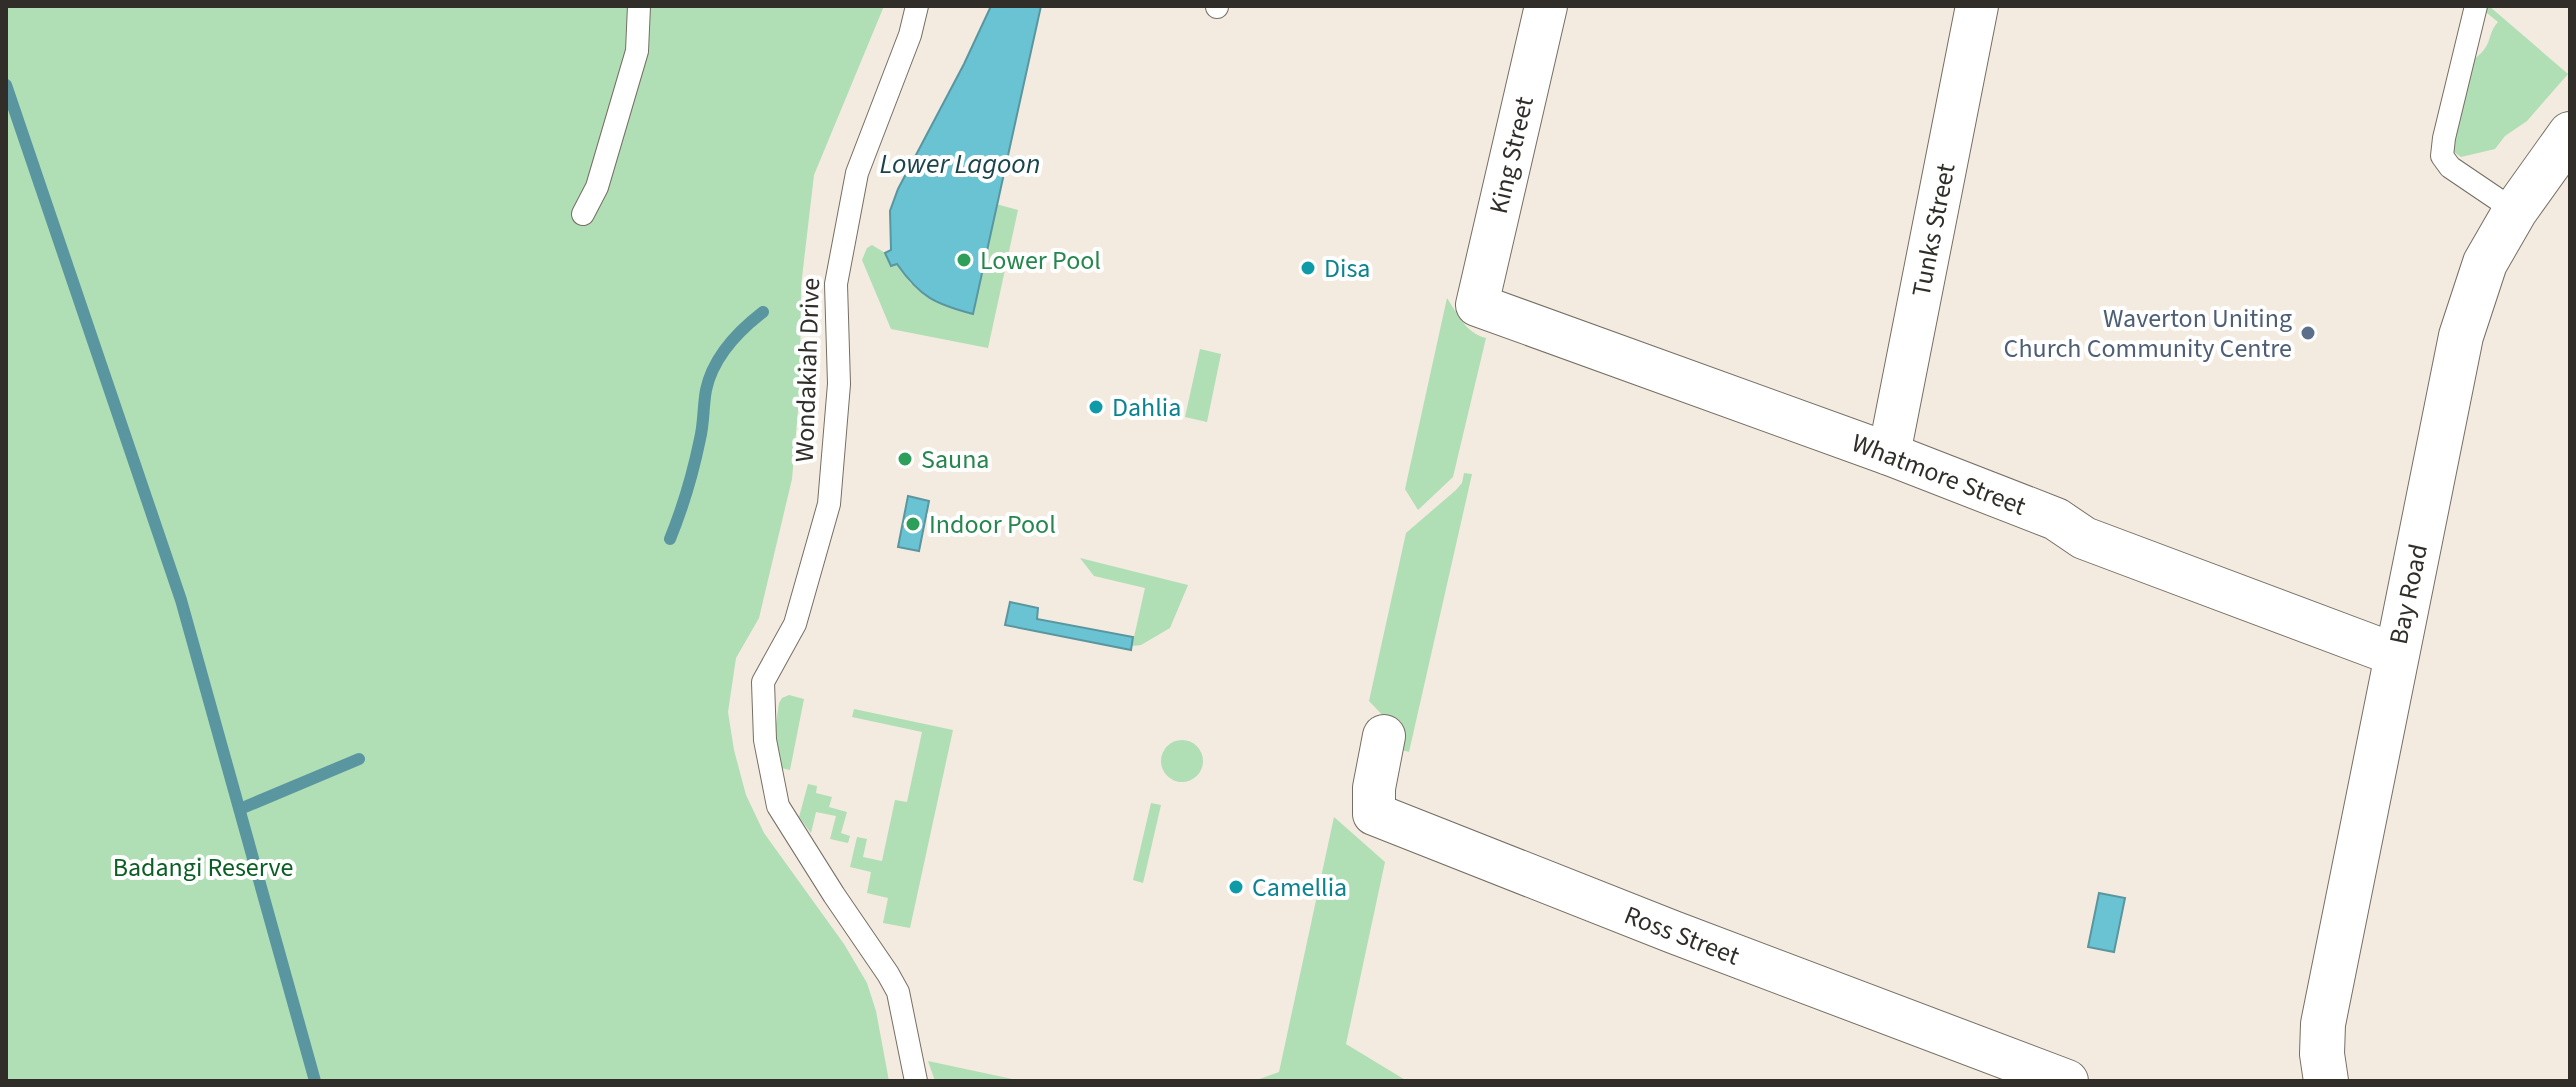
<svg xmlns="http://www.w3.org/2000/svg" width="2576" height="1087" font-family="'Source Sans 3',sans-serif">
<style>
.green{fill:#b0deb5}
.water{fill:#6ac3d3;stroke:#5996a0;stroke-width:2}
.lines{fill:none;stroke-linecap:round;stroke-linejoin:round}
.stream{stroke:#5996a0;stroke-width:12}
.service-casing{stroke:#756e64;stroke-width:24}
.minor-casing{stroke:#756e64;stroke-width:44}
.tertiary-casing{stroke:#756e64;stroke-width:46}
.service{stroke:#fff;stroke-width:22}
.minor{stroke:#fff;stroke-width:42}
.tertiary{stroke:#fff;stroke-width:44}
.leisure-dot{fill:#2e9e5b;stroke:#fff;stroke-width:3}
.culture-dot{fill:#0f9aa8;stroke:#fff;stroke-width:3}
.service-dot{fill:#5c6f8a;stroke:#fff;stroke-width:3}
.labels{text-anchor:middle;stroke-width:8;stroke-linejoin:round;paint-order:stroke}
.street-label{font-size:26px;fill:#312e2a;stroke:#fff}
.leisure-label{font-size:26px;fill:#27864d;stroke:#fff;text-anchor:start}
.culture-label{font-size:26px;fill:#0d838f;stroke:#fff;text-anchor:start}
.service-label{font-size:26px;fill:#4e5e75;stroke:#fff;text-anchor:end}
.park-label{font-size:26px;fill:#0c5f24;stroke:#fff}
.water-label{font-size:28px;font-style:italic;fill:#1a434b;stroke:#fff}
</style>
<rect width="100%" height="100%" fill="#f3ebdf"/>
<g class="green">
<path d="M6,6H884L814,175L801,286L800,387L792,479L759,618L736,658L728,712L734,750L746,795L764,833L844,944L867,983L876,1011L889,1081H6Z"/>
<path d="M2482,6H2489L2568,74L2527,121L2505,136L2495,149L2461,157L2454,152L2449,142L2471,61C2494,47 2486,35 2498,22L2482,9Z"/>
<path d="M996,204L1018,210L988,348L891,329L862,260L867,248L872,245L885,253L891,266L897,264L911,284L972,314Z"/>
<path d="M1447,298C1458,315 1466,333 1486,338L1453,477L1418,510L1405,489Z"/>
<path d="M1200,349L1221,354L1207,422L1185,417Z"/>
<path d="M1464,473L1472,474L1409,752L1386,745L1390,723L1369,701L1406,533L1456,490L1462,483Z"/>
<path d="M1080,558L1188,585L1170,628L1141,645L1132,646L1145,588L1094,576Z"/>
<path d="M789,695L804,699L790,770L777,767L774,739L779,703L782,698Z"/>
<path d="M854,709L953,730L910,928L883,923L888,898L867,893L871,872L850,867L857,837L867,839L863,857L882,861L895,800L907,802L922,732L852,717Z"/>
<circle cx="1182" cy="761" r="21"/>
<path d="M808,784L817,786L816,793L832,797L829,807L847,812L841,833L850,836L848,843L830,839L836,816L816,812L811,833L799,817Z"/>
<path d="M1151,803L1161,805L1143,883L1133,880Z"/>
<path d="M1334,817L1385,862L1346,1044L1407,1081H1254L1279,1072Z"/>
<path d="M928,1061L1022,1081H935Z"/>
</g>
<g class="water">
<path d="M991,6H1041L973,314C935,304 920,297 897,264L891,266L885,253L891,250L890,211L898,189L964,64Z"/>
<path d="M908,496L929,501L919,551L898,547Z"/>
<path d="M1010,602L1038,608L1037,619L1133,637L1131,650L1005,625Z"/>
<path d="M2099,893L2125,898L2114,952L2088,947Z"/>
</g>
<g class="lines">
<g class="stream">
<path d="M6,85L181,600L315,1081"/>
<path d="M670,539C683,507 693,473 700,439C704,423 703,406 706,390C713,357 737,332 763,312"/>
<path d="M240,809L359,759"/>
</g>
<g class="service-casing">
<g id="service">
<path d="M2476,6L2444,138L2442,156L2450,167L2515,211"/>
<path d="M1217,7V6"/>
<path d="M583,214L597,187L637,51L639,6"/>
<path d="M916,1081L898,992L888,974L834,895L778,806L765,740L763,682L795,624L829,504L839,384L836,284L857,173L910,35L917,6"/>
</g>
</g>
<g class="minor-casing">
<g id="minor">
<path d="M1546,6L1477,305L1889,454L2056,519L2084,538L2396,655"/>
<path d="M1889,454L1977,6"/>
<path d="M1384,736L1374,788V814L1673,932L2067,1081"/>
</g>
</g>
<g class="tertiary-casing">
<path id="tertiary" d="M2326,1081L2322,1054L2323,1024L2461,336L2485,263L2515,211L2570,134"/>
</g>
<use href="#service" class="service"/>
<use href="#minor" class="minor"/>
<use href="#tertiary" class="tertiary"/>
</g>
<g class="leisure-dot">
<circle cx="964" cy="260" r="8"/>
<circle cx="905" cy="459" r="8"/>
<circle cx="913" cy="524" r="8"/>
</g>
<g class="culture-dot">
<circle cx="1308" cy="268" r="8"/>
<circle cx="1096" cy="407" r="8"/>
<circle cx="1236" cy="887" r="8"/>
</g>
<circle class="service-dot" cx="2308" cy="333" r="8"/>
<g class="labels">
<g class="street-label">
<text transform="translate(1511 155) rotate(-77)" y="9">King Street</text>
<text transform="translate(1933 230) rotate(-79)" y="9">Tunks Street</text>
<text transform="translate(807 370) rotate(-88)" y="9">Wondakiah Drive</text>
<text transform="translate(1939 474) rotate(21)" y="9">Whatmore Street</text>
<text transform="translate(2408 594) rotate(-78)" y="9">Bay Road</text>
<text transform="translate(1682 935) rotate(21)" y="9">Ross Street</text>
</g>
<g class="leisure-label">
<text x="980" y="269">Lower Pool</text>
<text x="921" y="468">Sauna</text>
<text x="929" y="533">Indoor Pool</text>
</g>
<g class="culture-label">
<text x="1324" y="277">Disa</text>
<text x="1112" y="416">Dahlia</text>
<text x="1252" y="896">Camellia</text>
</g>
<g class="service-label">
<text x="2292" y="327">Waverton Uniting<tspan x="2292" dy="30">Church Community Centre</tspan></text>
</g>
<g class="park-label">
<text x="203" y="876">Badangi Reserve</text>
</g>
<g class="water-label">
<text x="960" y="173">Lower Lagoon</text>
</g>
</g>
<rect width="2576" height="1087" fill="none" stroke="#312e2a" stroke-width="16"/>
</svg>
